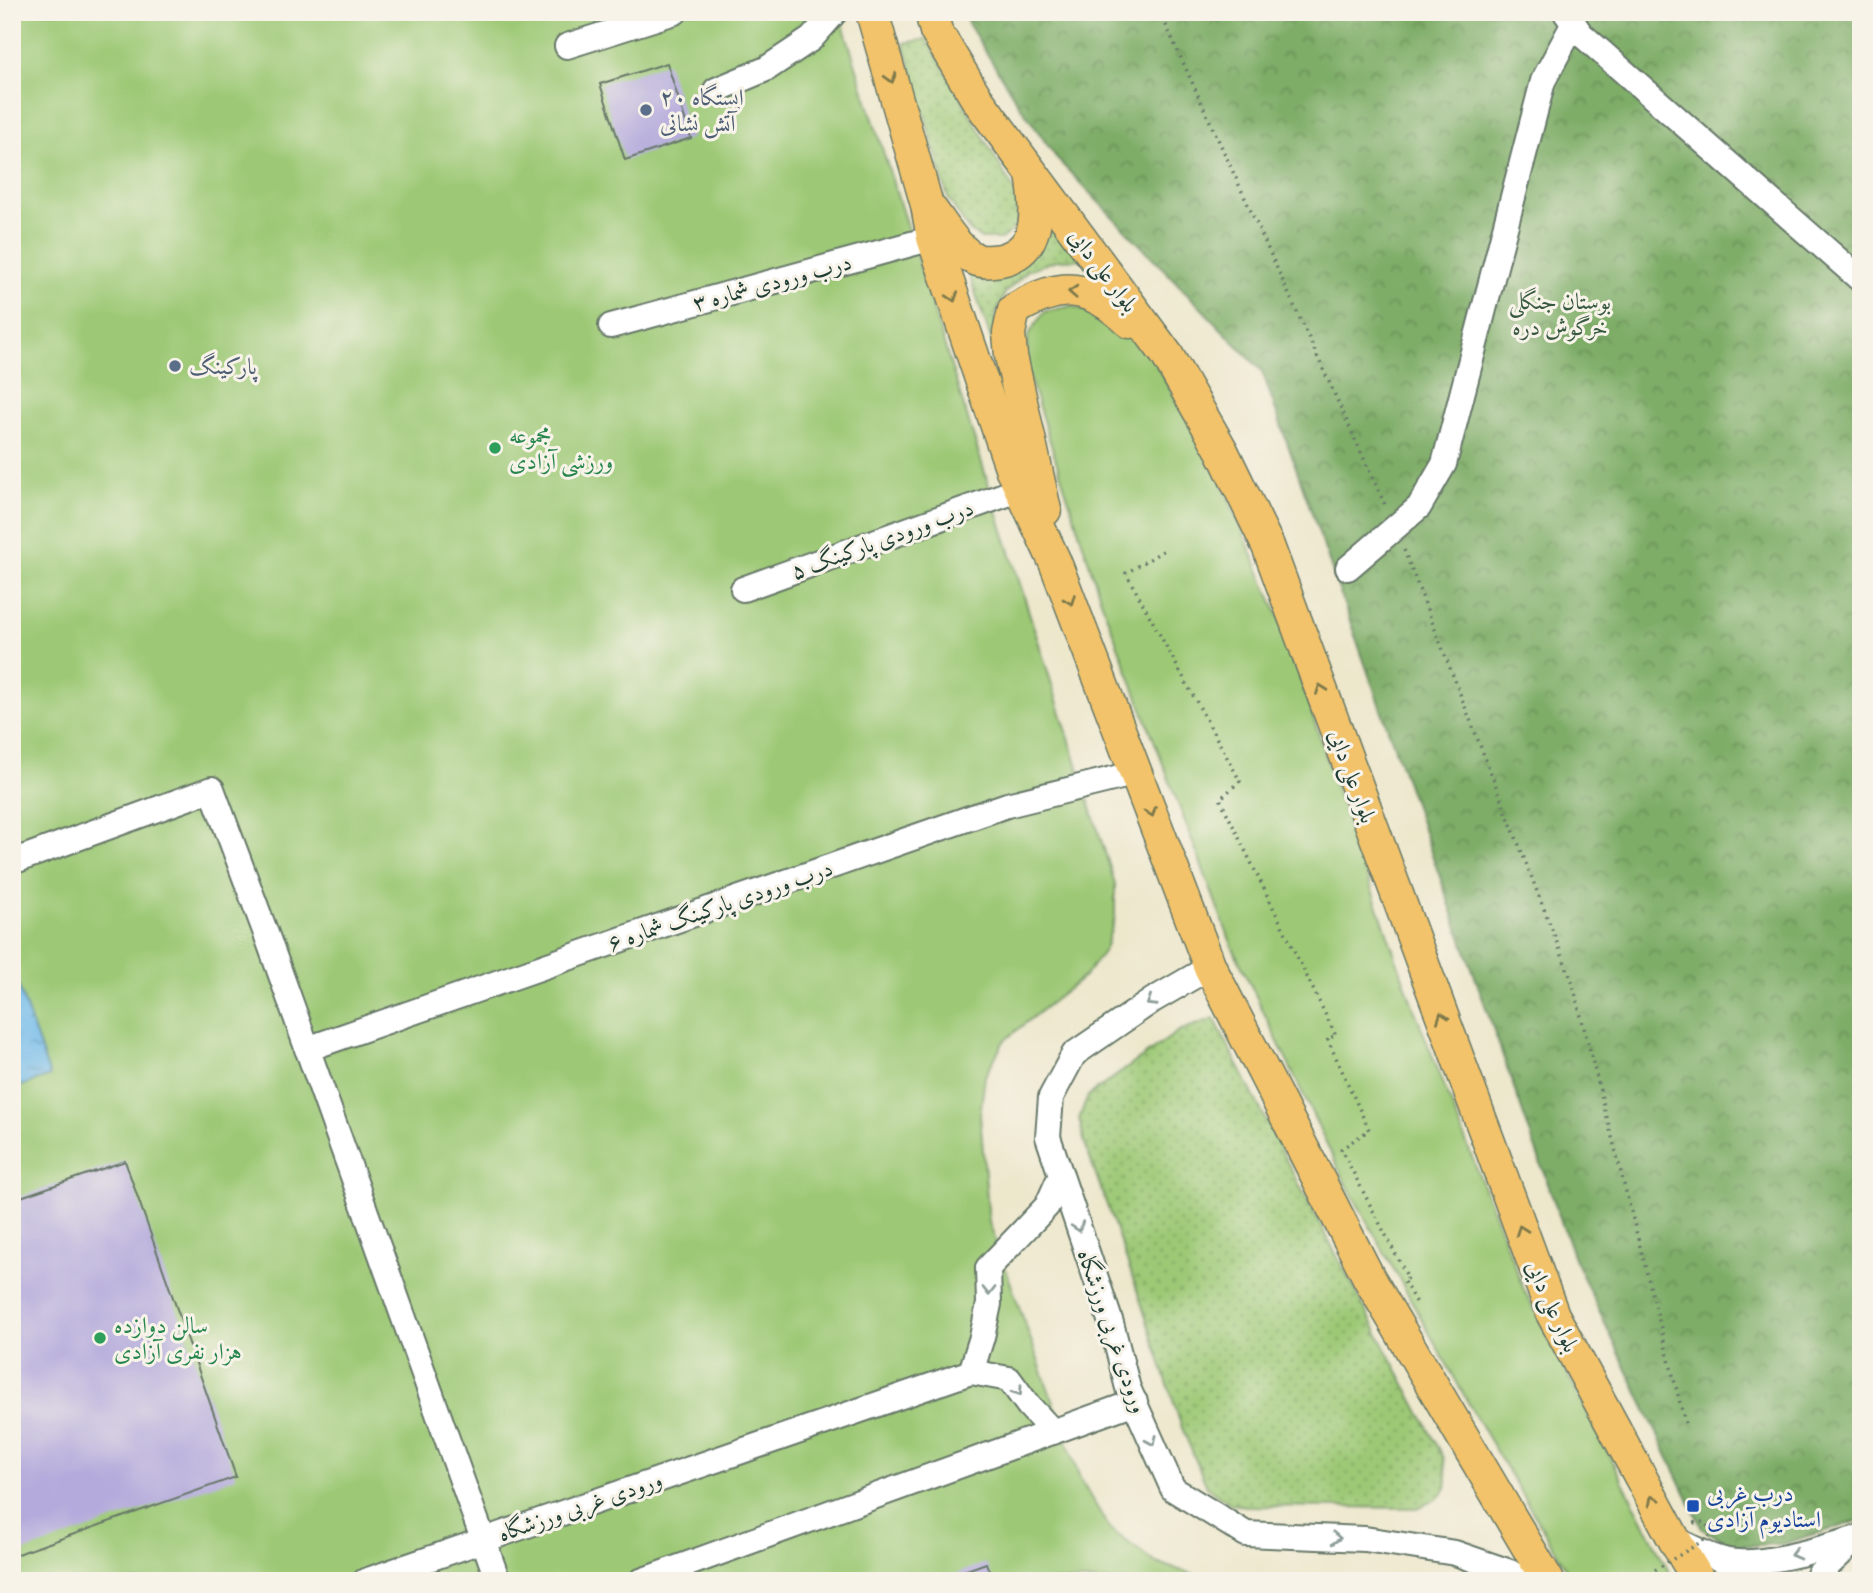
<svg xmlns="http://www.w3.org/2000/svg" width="1873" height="1593" font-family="'IM FELL French Canon',Amiri,serif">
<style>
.grass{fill:url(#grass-dots);stroke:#5e8355;stroke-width:2}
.forest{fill:url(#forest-crowns);stroke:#4e754e;stroke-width:2}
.green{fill:#9dc976;stroke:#5e8355;stroke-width:2}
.water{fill:url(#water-ripples);stroke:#497c90;stroke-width:2}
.building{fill:#b4aadc}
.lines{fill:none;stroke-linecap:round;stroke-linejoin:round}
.minor-casing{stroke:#677869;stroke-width:28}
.major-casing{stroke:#677869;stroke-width:35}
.path{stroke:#677869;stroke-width:3.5;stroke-dasharray:2 5;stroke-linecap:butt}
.minor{stroke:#fff;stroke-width:24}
.major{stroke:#f2c36a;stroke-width:32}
.path-bridge{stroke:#677869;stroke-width:3.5;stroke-dasharray:2 5;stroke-linecap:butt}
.oneway{stroke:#7e794c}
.oneway2{stroke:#8f9e9a}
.service-dot{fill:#5c6f8a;stroke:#f7f3e8;stroke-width:2.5}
.leisure-dot{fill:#2e9e5b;stroke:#f7f3e8;stroke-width:2.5}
.transit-dot{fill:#1a4fb4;stroke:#f7f3e8;stroke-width:2.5}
.labels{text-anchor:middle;stroke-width:6;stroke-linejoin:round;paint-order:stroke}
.service-label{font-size:23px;fill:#4e5e75;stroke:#f7f3e8;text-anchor:start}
.street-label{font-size:23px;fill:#1f3d34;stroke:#f7f3e8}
.park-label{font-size:23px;fill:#385941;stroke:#f7f3e8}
.leisure-label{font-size:23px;fill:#27864d;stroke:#f7f3e8;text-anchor:start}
.transit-label{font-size:23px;fill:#164399;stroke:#f7f3e8;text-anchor:start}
</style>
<defs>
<pattern id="grass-dots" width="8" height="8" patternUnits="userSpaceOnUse" patternTransform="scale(1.75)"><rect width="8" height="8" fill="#9dc976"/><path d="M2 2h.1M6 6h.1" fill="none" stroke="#7fa462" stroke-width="1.8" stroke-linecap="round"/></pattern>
<pattern id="forest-crowns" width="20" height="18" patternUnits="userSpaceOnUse" patternTransform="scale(1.75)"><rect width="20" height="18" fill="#7ead67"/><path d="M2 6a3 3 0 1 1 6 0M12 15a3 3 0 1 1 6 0" fill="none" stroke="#678e56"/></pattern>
<pattern id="water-ripples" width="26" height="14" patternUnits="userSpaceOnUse" patternTransform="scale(1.75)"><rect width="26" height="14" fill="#73bbeb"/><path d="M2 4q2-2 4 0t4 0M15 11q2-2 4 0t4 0" fill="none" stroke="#5e99bf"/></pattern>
</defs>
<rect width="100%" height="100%" fill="#f7f3e8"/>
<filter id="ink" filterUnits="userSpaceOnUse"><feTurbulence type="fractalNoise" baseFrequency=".0143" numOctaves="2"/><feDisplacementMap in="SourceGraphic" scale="14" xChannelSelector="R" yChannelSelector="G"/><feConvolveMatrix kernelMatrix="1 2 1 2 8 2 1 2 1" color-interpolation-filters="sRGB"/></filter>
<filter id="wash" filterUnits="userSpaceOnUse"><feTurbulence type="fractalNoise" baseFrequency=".00686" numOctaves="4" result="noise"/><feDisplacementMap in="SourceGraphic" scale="28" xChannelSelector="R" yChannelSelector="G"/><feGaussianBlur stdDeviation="1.57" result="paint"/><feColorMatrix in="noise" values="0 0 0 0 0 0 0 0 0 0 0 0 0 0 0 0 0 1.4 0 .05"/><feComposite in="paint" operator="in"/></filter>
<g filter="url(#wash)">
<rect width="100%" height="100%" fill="#ede7cc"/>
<g class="grass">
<path d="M927,39L1020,201L1018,226L1001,239H981L968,229L948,198L904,43Z"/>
<path d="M1045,208L1093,259L1057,260L1028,270L1005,293L995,316L998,360L966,265L981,271Z"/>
<path d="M1214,1018L1284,1156L1444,1458C1450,1490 1449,1495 1417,1508L1247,1506L1231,1504L1207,1487L1182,1428L1133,1278L1085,1144L1079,1119L1088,1096L1179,1031Z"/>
</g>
<path class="forest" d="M961,12H1861V1520L1783,1544L1733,1546L1702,1528L1574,1258L1262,371L1058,160L1016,100Z"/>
<g class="green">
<path d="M12,12H839L1115,884V917L1105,949L1085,976L1034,1016L1004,1041L985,1076L980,1115L989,1222L1081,1481L1110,1529L1156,1563L1210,1579L1304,1581H12Z"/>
<path d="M1071,306L1113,321L1150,354L1218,474L1285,631L1339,797L1413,1006L1524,1290L1674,1581H1574L1488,1438L1344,1180L1233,948L1103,606L1026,367L1028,336L1044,312Z"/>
</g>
<path class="water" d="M12,968L50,1076L12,1089Z"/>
<g id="blocks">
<g class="building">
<path d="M667,63L691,138L625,160L600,84Z"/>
<path d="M125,1161L236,1477L12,1556V1200Z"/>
<path d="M986,1563L993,1581H942V1579Z"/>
</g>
</g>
</g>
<g filter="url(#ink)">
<use href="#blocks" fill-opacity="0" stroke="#677869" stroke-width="2"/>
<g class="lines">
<g class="minor-casing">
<g id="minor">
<path d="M1566,13L1581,34L1861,280"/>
<path d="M567,46L675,12"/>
<path d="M716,90L766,69L811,39L835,12"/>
<path d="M611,326L933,238"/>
<path d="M1348,568L1419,507L1444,464L1543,81L1574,23"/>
<path d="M743,589L1021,489"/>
<path d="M12,862L212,789L268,939L498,1581"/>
<path d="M1210,967L1153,1000L1074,1054L1051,1097L1048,1137L1111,1323L1128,1388L1173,1489L1246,1534L1365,1539L1455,1553L1510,1572L1524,1581"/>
<path d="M307,1049L1007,805L1137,773"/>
<path d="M971,1372L982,1337L989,1304L988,1268L1047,1206L1061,1175"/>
<path d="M1674,1539C1690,1546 1707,1556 1724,1560C1757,1569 1827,1547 1861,1537"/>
<path d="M365,1581L971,1372L1009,1379L1028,1405L1053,1432"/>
<path d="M641,1581L1135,1402"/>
<path d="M1818,1581L1819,1574L1854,1541"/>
</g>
</g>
<g class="major-casing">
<g id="major">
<path d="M872,12L927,205L933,238L1012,470L1055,562L1210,967L1369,1278L1548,1581"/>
<path d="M931,12L936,31L977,99L1167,355L1222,451L1268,546L1553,1315L1674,1539L1699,1581"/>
<path d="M932,211C944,227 957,250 975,259C983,263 993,261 1001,260C1043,250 1037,206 1032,174"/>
<path d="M1045,510L1011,356L1009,333L1014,310C1062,281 1089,284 1130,322"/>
</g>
</g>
<g class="path">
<path d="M1160,12L1386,507"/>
<path d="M1404,550L1572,981L1686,1426"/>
<path d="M1163,551L1126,573L1240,781L1220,799L1336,1036L1327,1038L1369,1130L1341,1149L1408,1278L1403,1280L1417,1305"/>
<path d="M1694,1523L1704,1522L1712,1532"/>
</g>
<use href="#minor" class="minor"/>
<use href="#major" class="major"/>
<path class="path-bridge" d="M1637,1581L1714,1534"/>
</g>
<defs><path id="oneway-chevron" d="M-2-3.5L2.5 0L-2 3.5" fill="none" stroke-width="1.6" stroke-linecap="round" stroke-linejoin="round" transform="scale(1.75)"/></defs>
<g class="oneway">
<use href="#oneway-chevron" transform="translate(891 78) rotate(74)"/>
<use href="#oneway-chevron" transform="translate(1073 292) rotate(-177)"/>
<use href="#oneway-chevron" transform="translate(953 297) rotate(71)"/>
<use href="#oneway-chevron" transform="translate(1070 600) rotate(69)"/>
<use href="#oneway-chevron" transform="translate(1321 689) rotate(-110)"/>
<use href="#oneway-chevron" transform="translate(1151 812) rotate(69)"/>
<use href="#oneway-chevron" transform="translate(1442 1017) rotate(-110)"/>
<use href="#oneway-chevron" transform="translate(1521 1230) rotate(-110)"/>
<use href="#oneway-chevron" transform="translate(1653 1500) rotate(-118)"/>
</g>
<g class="oneway2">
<use href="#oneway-chevron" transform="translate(1151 1002) rotate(147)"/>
<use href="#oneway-chevron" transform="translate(1078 1227) rotate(71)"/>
<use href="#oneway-chevron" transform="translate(989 1291) rotate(90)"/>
<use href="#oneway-chevron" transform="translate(1018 1391) rotate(55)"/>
<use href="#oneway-chevron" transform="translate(1152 1441) rotate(66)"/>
<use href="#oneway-chevron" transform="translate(1336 1538) rotate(3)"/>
<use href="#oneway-chevron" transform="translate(1795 1554) rotate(165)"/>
</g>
</g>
<g class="service-dot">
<circle cx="646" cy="110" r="7"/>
<circle cx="175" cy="366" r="7"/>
</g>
<g class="leisure-dot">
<circle cx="495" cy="448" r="7"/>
<circle cx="100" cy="1338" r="7"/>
</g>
<rect class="transit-dot" x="1686" y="1499" width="14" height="14" rx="3.5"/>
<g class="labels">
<g class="service-label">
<text x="660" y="105">ایستگاه ۲۰<tspan x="660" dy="26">آتش نشانی</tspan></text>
<text x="189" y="374">پارکینگ</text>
</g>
<g class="street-label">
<text transform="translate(1104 270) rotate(53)" y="8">بلوار علی دایی</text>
<text transform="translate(772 282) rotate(-15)" y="8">درب ورودی شماره ۳</text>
<text transform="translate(882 539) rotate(-20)" y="8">درب ورودی پارکینگ ۵</text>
<text transform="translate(1353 776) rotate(70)" y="8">بلوار علی دایی</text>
<text transform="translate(720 905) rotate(-19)" y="8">درب ورودی پارکینگ شماره ۶</text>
<text transform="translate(1553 1306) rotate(66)" y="8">بلوار علی دایی</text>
<text transform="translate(1113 1331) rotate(71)" y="8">ورودی غربی ورزشگاه</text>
<text transform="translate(580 1506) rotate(-19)" y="8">ورودی غربی ورزشگاه</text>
</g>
<g class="park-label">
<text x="1560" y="309">بوستان جنگلی<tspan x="1560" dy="26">خرگوش دره</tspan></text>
</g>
<g class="leisure-label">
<text x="509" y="443">مجموعه<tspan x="509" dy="26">ورزشی آزادی</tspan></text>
<text x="114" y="1333">سالن دوازده<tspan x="114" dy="26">هزار نفری آزادی</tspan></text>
</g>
<g class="transit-label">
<text x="1707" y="1501">درب غربی<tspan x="1707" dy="26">استادیوم آزادی</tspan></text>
</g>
</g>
<rect width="1873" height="1593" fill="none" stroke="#f7f3e8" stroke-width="42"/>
</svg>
